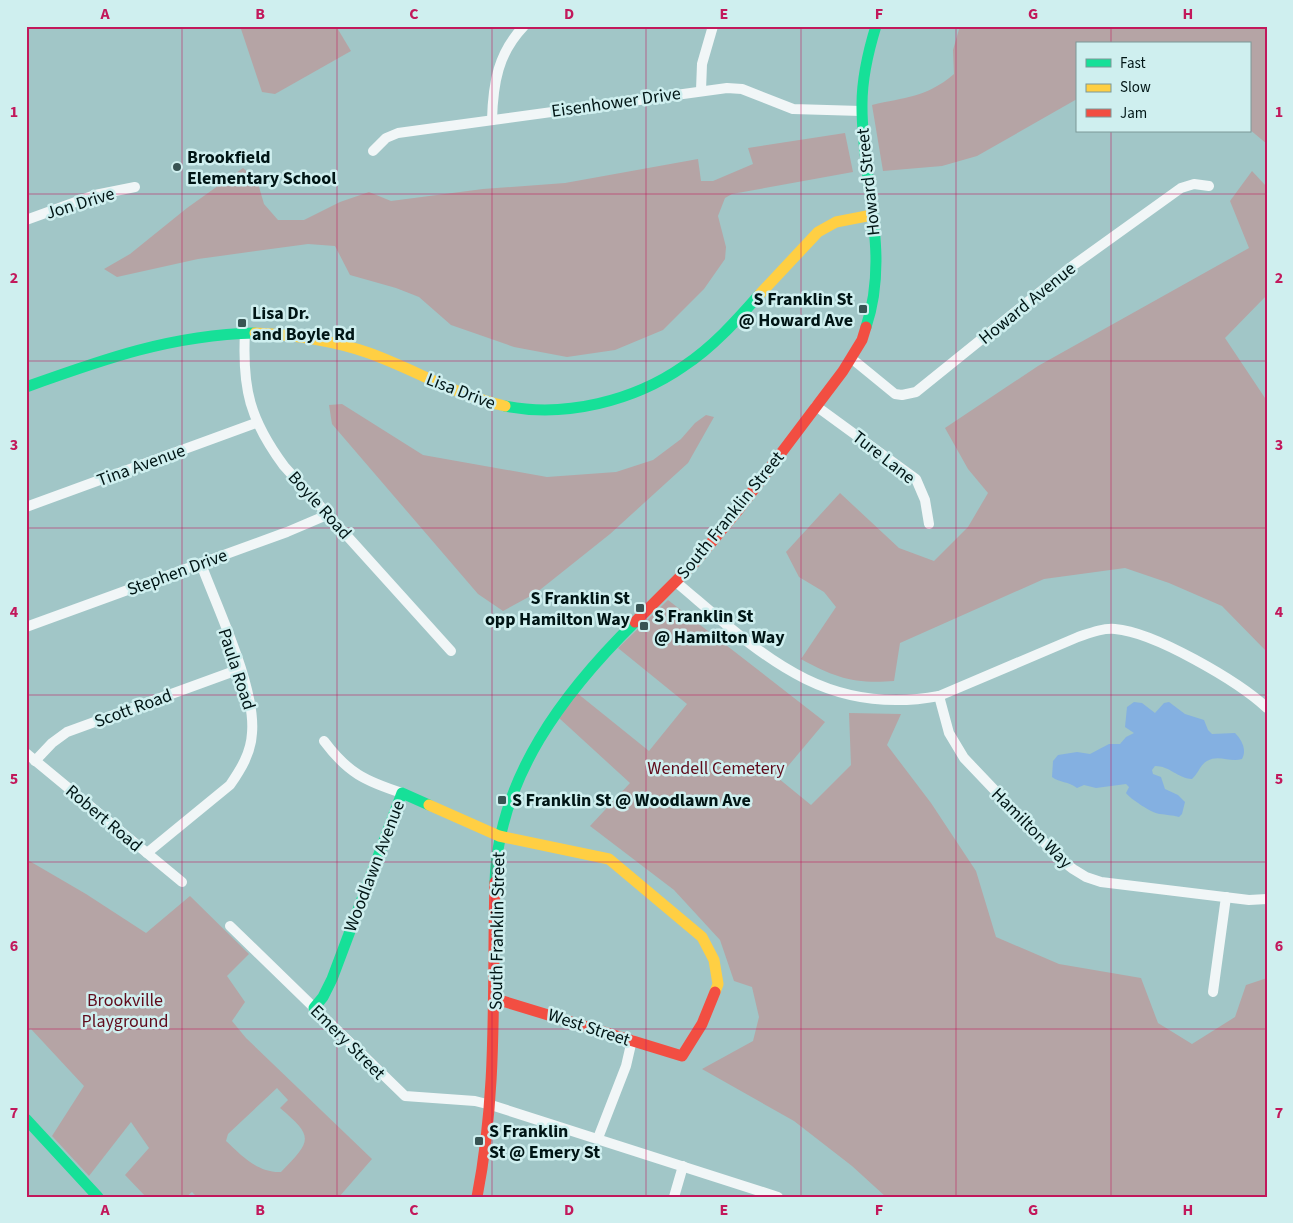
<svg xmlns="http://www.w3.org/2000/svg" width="1293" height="1223" font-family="'Source Sans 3',sans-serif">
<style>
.green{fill:#b5a4a5;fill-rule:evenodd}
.water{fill:#84b0e1}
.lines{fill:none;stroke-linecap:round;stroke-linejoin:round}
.street{stroke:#f1f6f7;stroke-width:10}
.fast{stroke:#16e098;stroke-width:11}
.slow{stroke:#ffcf43;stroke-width:11}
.jam{stroke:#f24e42;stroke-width:11}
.grid{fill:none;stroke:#c2185b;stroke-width:1;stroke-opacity:0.55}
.poi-dot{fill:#385353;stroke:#cfefef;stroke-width:2}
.labels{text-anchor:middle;stroke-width:5;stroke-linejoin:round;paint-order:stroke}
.street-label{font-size:18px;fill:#001515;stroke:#cfefef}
.poi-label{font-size:18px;font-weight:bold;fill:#001515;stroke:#cfefef;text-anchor:start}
.park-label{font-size:18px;fill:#600c1c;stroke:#cfefef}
.neatline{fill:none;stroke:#c2185b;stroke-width:2}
.grid-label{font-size:16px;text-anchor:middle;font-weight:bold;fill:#c2185b}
</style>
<rect width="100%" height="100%" fill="#a1c6c7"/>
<g class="green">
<path d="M240,26H336L351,51L275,94L262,92Z"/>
<path d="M960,26H1267V144L1249,129V44H1077V99L977,156L942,166L883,171L872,105C905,97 926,98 954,74L953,50Z"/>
<path d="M845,133L853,172L732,194L725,198L718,216L726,247L725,259L704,289L663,330L615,350L567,357L514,347L451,325L419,297L396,288L350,275L335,246L308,244L198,259L117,277L104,269L130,254L187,208L243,168L257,180L264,204L278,220H304L340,202L369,192L391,201L483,189L565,183L698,159L701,181H713L753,164L748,148Z"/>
<path d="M1252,171L1267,187V295L1225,338L1267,401V652L1222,606L1169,583L1125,568L1044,579L900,643L894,681C855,684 835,678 801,659L836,607L824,592L799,577L786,552L840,493L899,548L934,561L968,527L988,493L968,469L945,428L1038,366L1249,248L1230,201Z"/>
<path d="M342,404L423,455L547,477L616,472L653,460L681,439L695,423L706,415L714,417L688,463L610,534L536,593L503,611L478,594L332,424L329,405Z"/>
<path d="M668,600L825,722L778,778L811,805L851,765L849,713L901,714L887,745L931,803L976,871L996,937L1059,964L1141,978L1158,1023L1192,1044L1235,1017L1246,985L1267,978V1197H886L852,1166L794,1121L702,1069L753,1041L759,1017L752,987L734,981L720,940L674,890L590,826L630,783L559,718L577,693L649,751L687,704L618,648Z"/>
<path d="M26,859L86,894L146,933L190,896L249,954L227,976L245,1002L232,1021L246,1038L372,1159L339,1197H197L192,1192L186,1197H146L125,1175L149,1148L131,1122L89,1176L52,1136L84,1086L31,1029L26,1032ZM277,1088L288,1100L280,1108C314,1137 312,1140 281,1172C258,1173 242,1156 226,1141L228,1134Z"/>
</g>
<path class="water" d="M1134,702L1142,703L1155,713L1164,703L1169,702L1185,714L1204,720L1208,730L1212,734L1235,733C1242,740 1247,750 1242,759C1230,763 1219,754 1207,761C1200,765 1198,774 1192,779C1177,778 1170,766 1155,766L1152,770L1153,774L1161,777L1165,789L1178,795L1185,802L1182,814L1179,817C1172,815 1166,815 1160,814C1153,814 1129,798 1126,793L1129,787L1126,784L1096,788L1084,785L1077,788C1068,781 1060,783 1052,777L1053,761L1058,755L1077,752L1090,754L1109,744H1120L1126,737L1134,733L1125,727L1127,707Z"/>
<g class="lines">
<g class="street">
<path d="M701,90L702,64L713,26"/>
<path d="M492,120C493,83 498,53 524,26"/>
<path d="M373,151L386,138L398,133L727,88L742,89L793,109L861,111"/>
<path d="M26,220L95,195L135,187"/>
<path d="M245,332C242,389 250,420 284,466L451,651"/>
<path d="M851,358L895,394L902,395L916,392L1071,267L1181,188L1194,184L1209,186"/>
<path d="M816,406L916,479L925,500L929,524"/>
<path d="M26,507L256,423"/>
<path d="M676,582C758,651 822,718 939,696L949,733L964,758L1060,859L1073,869L1086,877L1101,882L1249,900L1267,899"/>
<path d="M26,627L287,532L327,515"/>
<path d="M939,696L1078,637C1090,633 1102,628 1115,629C1154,632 1238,681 1267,708"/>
<path d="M324,741C348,773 365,781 402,793"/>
<path d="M26,753L182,882"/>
<path d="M35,761L52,743L67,732L240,669"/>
<path d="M147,853L230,785C241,769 251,753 252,733C256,688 217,607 201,564"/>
<path d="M230,926L405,1096L475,1101L491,1105L778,1197"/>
<path d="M1213,992L1226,897"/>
<path d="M598,1138L626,1066L632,1040"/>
<path d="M674,1197L683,1166"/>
</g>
<g class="fast">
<path d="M866,327C891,253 861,179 862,104C862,77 868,52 876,26"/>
<path d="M26,387C104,359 171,335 255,333"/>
<path d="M505,406C565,418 634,401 684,366C713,347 736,321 759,295"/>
<path d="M495,882C498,778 564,692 635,622"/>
<path d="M314,1008L323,997L332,979L402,793L429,805"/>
<path d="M26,1119L98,1197"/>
</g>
<g class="slow">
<path d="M759,295L818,232L836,222L872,215"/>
<path d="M255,333C294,335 332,340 369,353C416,370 455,395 505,406"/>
<path d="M429,805L499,836L609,859L702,937L714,960L718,984L715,992"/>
</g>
<g class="jam">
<path d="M635,622L696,561L739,509L843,371L862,340L866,327"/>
<path d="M496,999L682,1056L702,1024L715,992"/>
<path d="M477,1197C498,1090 492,990 495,882"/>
</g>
</g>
<path class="grid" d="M182,26V1197M337,26V1197M492,26V1197M646,26V1197M801,26V1197M956,26V1197M1111,26V44M1111,131V1197M26,194H1267M26,361H1267M26,528H1267M26,695H1267M26,862H1267M26,1029H1267"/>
<g class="poi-dot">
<circle cx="177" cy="167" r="5"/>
<rect x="858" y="304" width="10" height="10" rx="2.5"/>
<rect x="237" y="318" width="10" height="10" rx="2.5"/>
<rect x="635" y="603" width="10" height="10" rx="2.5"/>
<rect x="639" y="621" width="10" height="10" rx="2.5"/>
<rect x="497" y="795" width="10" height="10" rx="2.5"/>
<rect x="474" y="1136" width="10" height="10" rx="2.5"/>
</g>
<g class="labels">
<g class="street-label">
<text transform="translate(616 102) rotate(-8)" y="6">Eisenhower Drive</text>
<text transform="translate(868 182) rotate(-96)" y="6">Howard Street</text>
<text transform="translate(80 203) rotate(-17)" y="6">Jon Drive</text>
<text transform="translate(1027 303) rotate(-39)" y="6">Howard Avenue</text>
<text transform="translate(461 391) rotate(21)" y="6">Lisa Drive</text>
<text transform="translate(884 457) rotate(38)" y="6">Ture Lane</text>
<text transform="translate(141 465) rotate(-20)" y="6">Tina Avenue</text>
<text transform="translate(320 505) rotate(48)" y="6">Boyle Road</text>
<text transform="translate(730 515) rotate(-51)" y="6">South Franklin Street</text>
<text transform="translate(177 572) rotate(-20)" y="6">Stephen Drive</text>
<text transform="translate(237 669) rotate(72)" y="6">Paula Road</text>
<text transform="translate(133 708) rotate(-20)" y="6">Scott Road</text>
<text transform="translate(104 818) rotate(40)" y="6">Robert Road</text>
<text transform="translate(1032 828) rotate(45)" y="6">Hamilton Way</text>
<text transform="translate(374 866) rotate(-69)" y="6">Woodlawn Avenue</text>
<text transform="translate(497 931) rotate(-89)" y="6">South Franklin Street</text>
<text transform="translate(589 1027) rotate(18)" y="6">West Street</text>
<text transform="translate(348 1042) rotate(45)" y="6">Emery Street</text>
</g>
<g class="poi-label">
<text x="187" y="163">Brookfield<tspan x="187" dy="21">Elementary School</tspan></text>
<text x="853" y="305" text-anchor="end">S Franklin St<tspan x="853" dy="21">@ Howard Ave</tspan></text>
<text x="252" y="319">Lisa Dr.<tspan x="252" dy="21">and Boyle Rd</tspan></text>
<text x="630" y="604" text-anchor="end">S Franklin St<tspan x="630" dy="21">opp Hamilton Way</tspan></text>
<text x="654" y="622">S Franklin St<tspan x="654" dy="21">@ Hamilton Way</tspan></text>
<text x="512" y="806">S Franklin St @ Woodlawn Ave</text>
<text x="489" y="1137">S Franklin<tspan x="489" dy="21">St @ Emery St</tspan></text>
</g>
<g class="park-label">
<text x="716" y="774">Wendell Cemetery</text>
<text x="125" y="1006">Brookville<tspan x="125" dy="21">Playground</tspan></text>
</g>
</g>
<rect width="1293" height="1223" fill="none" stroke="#cfefef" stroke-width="55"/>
<rect x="1076" y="42" width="175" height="90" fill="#cfefef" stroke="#7c9898"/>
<rect x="1086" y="59" width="25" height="8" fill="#16e098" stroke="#7c9898"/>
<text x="1120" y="68" font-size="15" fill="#001515">Fast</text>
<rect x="1086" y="84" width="25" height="8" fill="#ffcf43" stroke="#7c9898"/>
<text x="1120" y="92" font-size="15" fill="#001515">Slow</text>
<rect x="1086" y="109" width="25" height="8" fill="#f24e42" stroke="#7c9898"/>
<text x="1120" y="118" font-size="15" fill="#001515">Jam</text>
<rect x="28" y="28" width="1238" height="1168" class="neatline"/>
<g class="grid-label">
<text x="105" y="19">A</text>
<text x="260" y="19">B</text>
<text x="414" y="19">C</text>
<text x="569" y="19">D</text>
<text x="724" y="19">E</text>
<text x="879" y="19">F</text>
<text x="1033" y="19">G</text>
<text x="1188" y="19">H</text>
<text x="14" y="117">1</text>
<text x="1279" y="117">1</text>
<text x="14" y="283">2</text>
<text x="1279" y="283">2</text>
<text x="14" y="450">3</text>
<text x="1279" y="450">3</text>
<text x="14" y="617">4</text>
<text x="1279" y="617">4</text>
<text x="14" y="784">5</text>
<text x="1279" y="784">5</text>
<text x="14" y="951">6</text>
<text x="1279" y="951">6</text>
<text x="14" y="1118">7</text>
<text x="1279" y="1118">7</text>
<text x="105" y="1215">A</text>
<text x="260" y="1215">B</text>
<text x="414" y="1215">C</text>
<text x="569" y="1215">D</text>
<text x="724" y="1215">E</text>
<text x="879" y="1215">F</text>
<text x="1033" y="1215">G</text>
<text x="1188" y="1215">H</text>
</g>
</svg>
